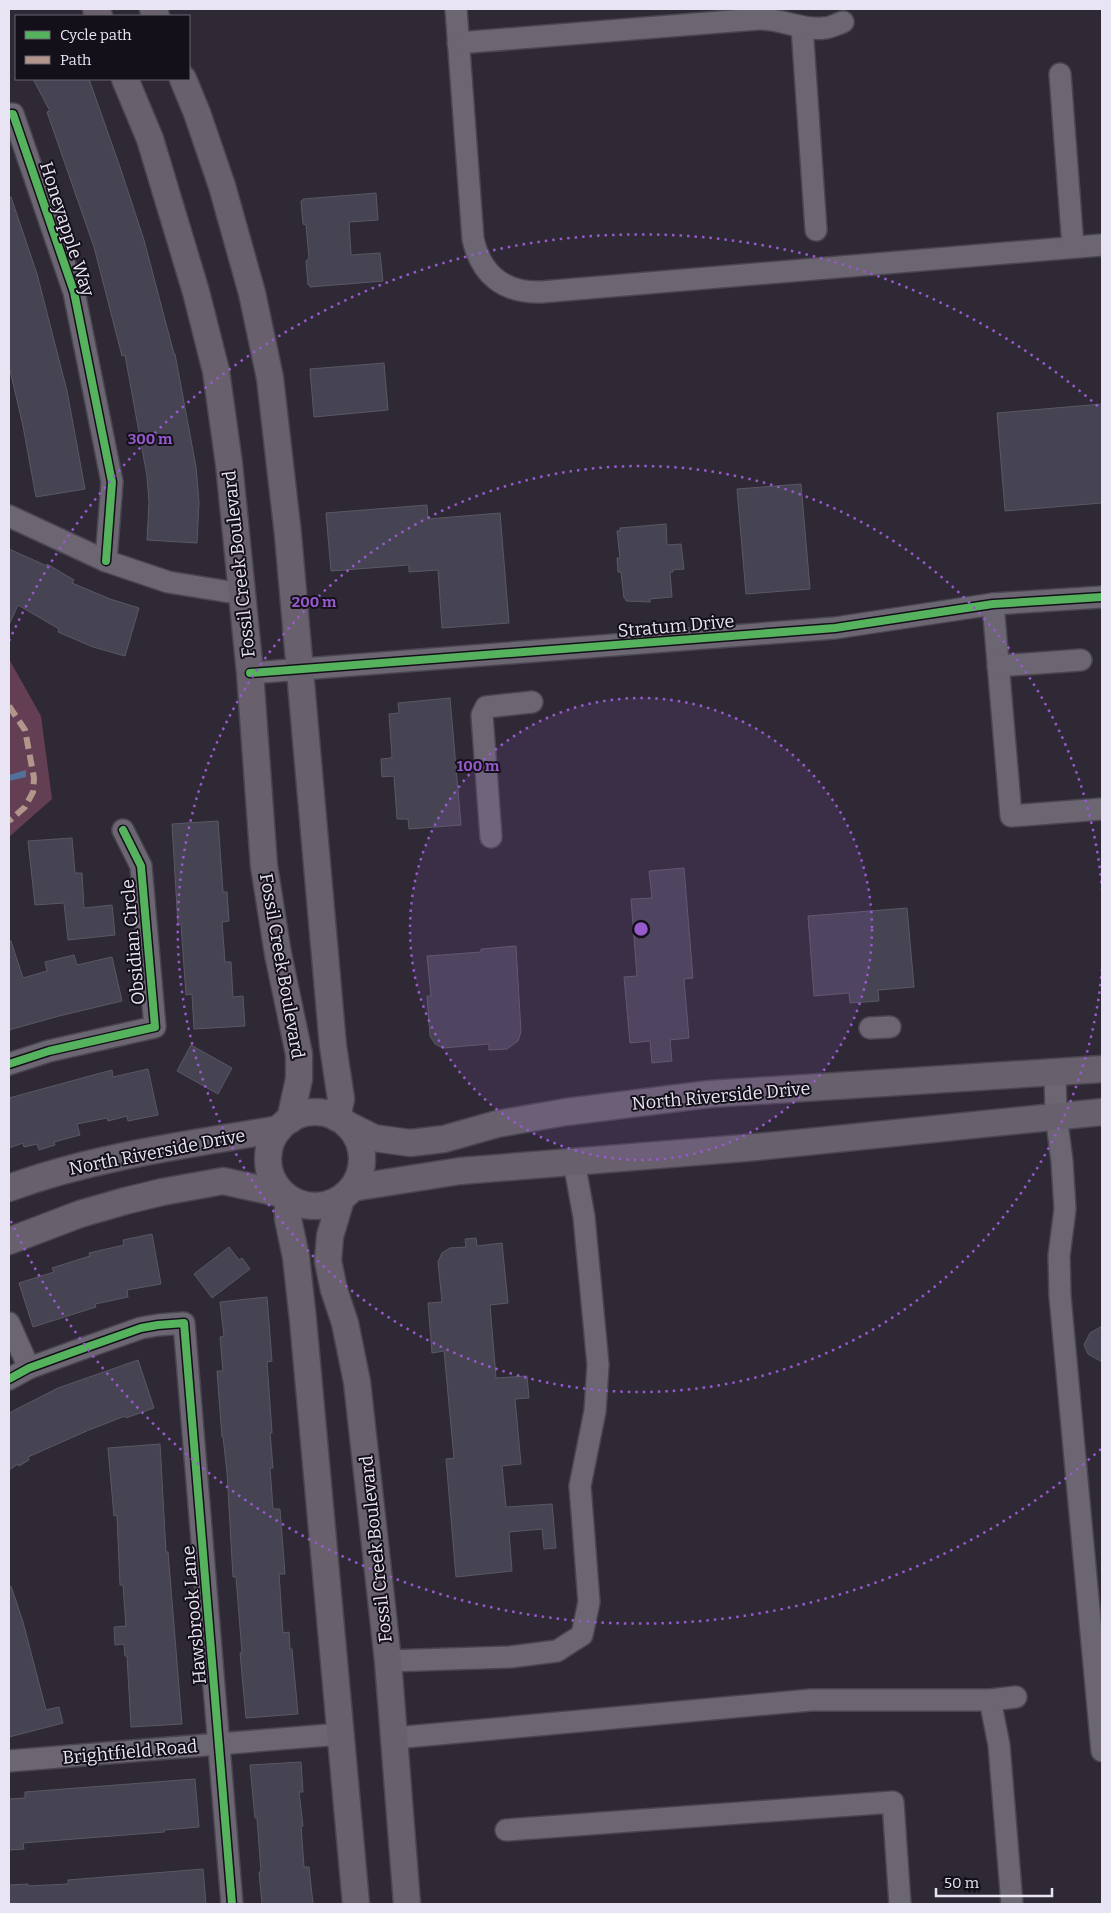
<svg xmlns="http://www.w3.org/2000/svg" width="1111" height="1913" font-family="Bitter,serif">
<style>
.green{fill:#643f53}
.water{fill:#52719a}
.building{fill:#464352;stroke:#5a5864}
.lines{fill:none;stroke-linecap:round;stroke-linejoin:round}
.minor-casing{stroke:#4a4550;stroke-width:24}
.major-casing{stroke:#4a4550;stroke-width:29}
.minor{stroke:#6b6672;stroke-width:21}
.major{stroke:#68606d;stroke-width:26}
.quiet{stroke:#b2968c;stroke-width:6;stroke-dasharray:12 6;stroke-linecap:butt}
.cycleway-casing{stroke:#14101a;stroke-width:11}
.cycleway{stroke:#56b35d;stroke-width:8}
.ring{fill:none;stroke:#965acc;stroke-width:2.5;stroke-dasharray:2.5 5}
.labels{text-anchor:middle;stroke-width:4;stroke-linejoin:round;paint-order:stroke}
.street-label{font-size:18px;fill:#e9e4f3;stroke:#14101a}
.centre{fill:#965acc;stroke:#14101a;stroke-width:2.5}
.ring-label{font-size:15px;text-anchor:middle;font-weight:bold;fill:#965acc;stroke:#14101a;stroke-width:4;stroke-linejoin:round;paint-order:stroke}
</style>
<rect width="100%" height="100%" fill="#2f2936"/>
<path class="green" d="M9,659L41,716L52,799L9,837Z"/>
<path class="water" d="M26,770V777L9,781V775Z"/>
<g class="building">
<path d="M33,79H89L120,167L144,240L174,354H175L196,467L199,502L197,543L147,540L149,502L147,476L125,355L122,356L94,247L47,112L50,111Z"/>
<path d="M376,193L378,220L349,222L351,255L380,253L383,281L310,287V285H308L306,261L309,258L306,225L303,224L301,201H303V199Z"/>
<path d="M11,197L37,274L67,391L85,489L36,497L23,426L9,366V198Z"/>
<path d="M384,363L388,410L314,417L310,369Z"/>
<path d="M1102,404V503L1005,511L997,413Z"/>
<path d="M801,484L810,589L746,594L737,489Z"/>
<path d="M427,505L428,519L500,513L509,623L442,628L438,570L409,572V565L331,571L326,513Z"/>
<path d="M666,524L667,545L681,544L684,569L672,570L673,572H670L672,597L650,599V602L626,601L625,598H624L621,572H618L617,558H620L617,531H620V528Z"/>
<path d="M9,549L47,566V564L74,580L72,583L110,599L139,608L125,656L93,647L58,632L59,629L18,605L9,625Z"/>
<path d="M450,698L461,825L409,829L408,819H397L394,776L382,777L381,759L391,758L392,756L389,714L399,713L398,703Z"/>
<path d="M218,821L223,892H227L229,921L222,922L225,962H231L233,997L243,996L245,1026L194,1029L192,994L186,995L181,924L178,925L172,824Z"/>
<path d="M72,838L75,873H82L84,908L112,905L115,935L68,940L64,903L35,905L28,841Z"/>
<path d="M684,868L693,978L684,979L689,1038L670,1040L672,1061L652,1063L650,1041L630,1043L624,977L637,976L631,899L652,898L649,871Z"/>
<path d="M907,908L914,987L878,990L879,1001L850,1003L849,993L814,996L808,916Z"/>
<path d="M9,941H11L23,978L47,971L45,962L74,955L77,965L112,957L122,1001L59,1016L9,1030Z"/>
<path d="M516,946L521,1032L518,1041L507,1049L489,1050V1044L443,1048L435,1044L430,1036L427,996H431L427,956L481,952V949Z"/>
<path d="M191,1045L232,1068L218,1094L177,1071Z"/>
<path d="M148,1069L158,1115L128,1121L127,1116L108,1121L107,1118L77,1124L80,1135L54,1142L55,1145L39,1150L37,1144L24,1147L23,1143L9,1148V1098L112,1070L113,1077Z"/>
<path d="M152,1234L161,1284L127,1290L128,1297L95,1304L96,1307L33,1327L19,1283L54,1272L52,1268L90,1256L89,1253L124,1245L123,1240Z"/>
<path d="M476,1238L477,1246L502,1243L508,1303L490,1305L496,1378L527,1376L529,1398L515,1399L521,1464L502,1466L506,1507L552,1504L556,1548L544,1549L542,1529L509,1532L512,1571L456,1577L446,1459L454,1458L444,1351L432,1353L428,1303L442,1302L438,1262L442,1253L450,1248L466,1247L465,1239Z"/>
<path d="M229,1247L239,1260L242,1258L250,1269L212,1298L194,1274Z"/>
<path d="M267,1297L272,1361L267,1362L272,1433H270L273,1468H270L273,1509H280L285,1574H279L283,1633L289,1632L290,1649H292L298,1714L246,1718L240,1653H242L236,1577H233L227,1472L223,1437H222L217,1371H223L220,1337L224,1336L220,1302Z"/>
<path d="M1102,1326V1362L1088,1354L1084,1345L1090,1333Z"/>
<path d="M138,1360L154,1408L126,1418L125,1416L89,1430L28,1457L29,1460L19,1466L18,1464L9,1470V1413L58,1388Z"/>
<path d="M160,1444L166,1552H168L182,1724L131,1727L127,1656H125L124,1644L115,1645L114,1627L126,1626L123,1585H120L117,1515L114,1516L108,1448Z"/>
<path d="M11,1586L23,1622L46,1710L59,1707L63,1723L9,1737V1587Z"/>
<path d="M301,1762L303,1792H299L303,1826H301L304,1867H309L313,1904H262L259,1872H261L257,1818H255L250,1765Z"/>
<path d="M195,1779L199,1827L164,1830V1832L23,1843L24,1849L9,1850V1799L25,1798V1792Z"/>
<path d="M203,1869L206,1904H9V1885L28,1884V1886L68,1884V1880Z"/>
</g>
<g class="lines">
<g class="minor-casing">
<g id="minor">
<path d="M456,9L473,239C481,275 504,293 541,292L1102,245"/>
<path d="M802,27L816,230"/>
<path d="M458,43L758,19C781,18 802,31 824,28C830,28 837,24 843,22"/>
<path d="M1060,74L1073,247"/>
<path d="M9,114H13L74,292L112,482L106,561"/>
<path d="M9,516L106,561L168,582L242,594"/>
<path d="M993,604L1011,816L1102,809"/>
<path d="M998,666L1081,660"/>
<path d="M250,673L835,628L993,604L1102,597"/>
<path d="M491,837L482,715L486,707L532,702"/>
<path d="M870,1028L890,1027"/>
<path d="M9,1064L49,1051L155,1027L141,866L123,830"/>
<path d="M1055,1073L1056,1115L1062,1161L1065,1209L1059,1256L1060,1296L1102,1751"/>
<path d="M9,1323L29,1368"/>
<path d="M9,1379L29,1368L73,1352L141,1328L158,1325L184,1323L232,1904"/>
<path d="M388,1661L510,1657L557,1651L582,1635L589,1602L580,1486L595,1411L598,1365L584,1217L574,1162"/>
<path d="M990,1700L999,1745L1012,1904"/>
<path d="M394,1738L811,1700H990L1016,1697"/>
<path d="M9,1761L341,1734"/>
<path d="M506,1830L893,1802L900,1904"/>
</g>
</g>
<g class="major-casing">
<g id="major">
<path d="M96,9L99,16"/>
<path d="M153,9L156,16"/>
<path d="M125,79L150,139L196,292L216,371L229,464L250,673L264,866L278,954L299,1054V1079L290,1120"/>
<path d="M183,79L197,113L222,186L252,293L270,378L288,535L333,1046L341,1099L337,1118"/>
<circle cx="315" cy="1159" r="47"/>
<path d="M346,1124L374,1138L410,1143L444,1139L497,1124L566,1112L710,1094L1102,1069"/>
<path d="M9,1188C96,1156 187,1145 279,1129"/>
<path d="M352,1188L460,1171L757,1147L1102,1112"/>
<path d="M288,1198V1219L296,1257L303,1320L356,1904"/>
<path d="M341,1199L330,1236L328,1261L334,1290L345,1323L357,1382L388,1661L407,1904"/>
<path d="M9,1241L80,1214L125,1201L162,1192L223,1181L283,1194"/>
</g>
</g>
<use href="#minor" class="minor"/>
<use href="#major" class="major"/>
<path class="quiet" d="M9,706L25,730L34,778L33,792L25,807L9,821"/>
<g class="cycleway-casing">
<g id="cycleway">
<path d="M9,114H13L74,292L112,482L106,561"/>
<path d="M250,673L835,628L993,604L1102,597"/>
<path d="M9,1064L49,1051L155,1027L141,866L123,830"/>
<path d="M9,1379L29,1368L73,1352L141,1328L158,1325L184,1323L232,1904"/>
</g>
</g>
<use href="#cycleway" class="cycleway"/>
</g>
<circle cx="641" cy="929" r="231" fill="#965acc" fill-opacity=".12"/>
<g class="ring">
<circle cx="641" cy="929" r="231"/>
<path d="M1102 969A463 463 0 1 1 1102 889"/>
<path d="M1101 1449A694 694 0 0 1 9 1217M9 641A694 694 0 0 1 1101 409"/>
</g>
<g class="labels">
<g class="street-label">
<text transform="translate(67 229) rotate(72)" y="6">Honeyapple Way</text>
<text transform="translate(239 564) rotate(-96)" y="6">Fossil Creek Boulevard</text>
<text transform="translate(676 626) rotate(-5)" y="6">Stratum Drive</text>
<text transform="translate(133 942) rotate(-95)" y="6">Obsidian Circle</text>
<text transform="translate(282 966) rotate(80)" y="6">Fossil Creek Boulevard</text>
<text transform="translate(721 1096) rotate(-5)" y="6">North Riverside Drive</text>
<text transform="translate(157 1152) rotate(-11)" y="6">North Riverside Drive</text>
<text transform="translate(376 1549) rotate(-96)" y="6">Fossil Creek Boulevard</text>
<text transform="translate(194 1615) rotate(-95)" y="6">Hawsbrook Lane</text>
<text transform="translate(130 1752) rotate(-5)" y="6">Brightfield Road</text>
</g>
</g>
<circle cx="641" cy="929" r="8" class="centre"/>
<g class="ring-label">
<text x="150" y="444">300 m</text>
<text x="314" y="607">200 m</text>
<text x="478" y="771">100 m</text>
</g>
<rect width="1111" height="1913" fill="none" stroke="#e9e4f3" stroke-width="20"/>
<rect x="15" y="15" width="175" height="65" fill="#14101a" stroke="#696571"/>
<rect x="25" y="31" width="25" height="8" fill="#56b35d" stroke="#696571"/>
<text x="60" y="40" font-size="15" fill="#e9e4f3">Cycle path</text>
<rect x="25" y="56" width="25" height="8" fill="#b2968c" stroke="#696571"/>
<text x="60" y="65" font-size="15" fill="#e9e4f3">Path</text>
<path d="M936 1888v8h116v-8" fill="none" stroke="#e9e4f3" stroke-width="2.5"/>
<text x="944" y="1888" font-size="15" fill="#e9e4f3" stroke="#14101a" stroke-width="4" paint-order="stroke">50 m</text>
</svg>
